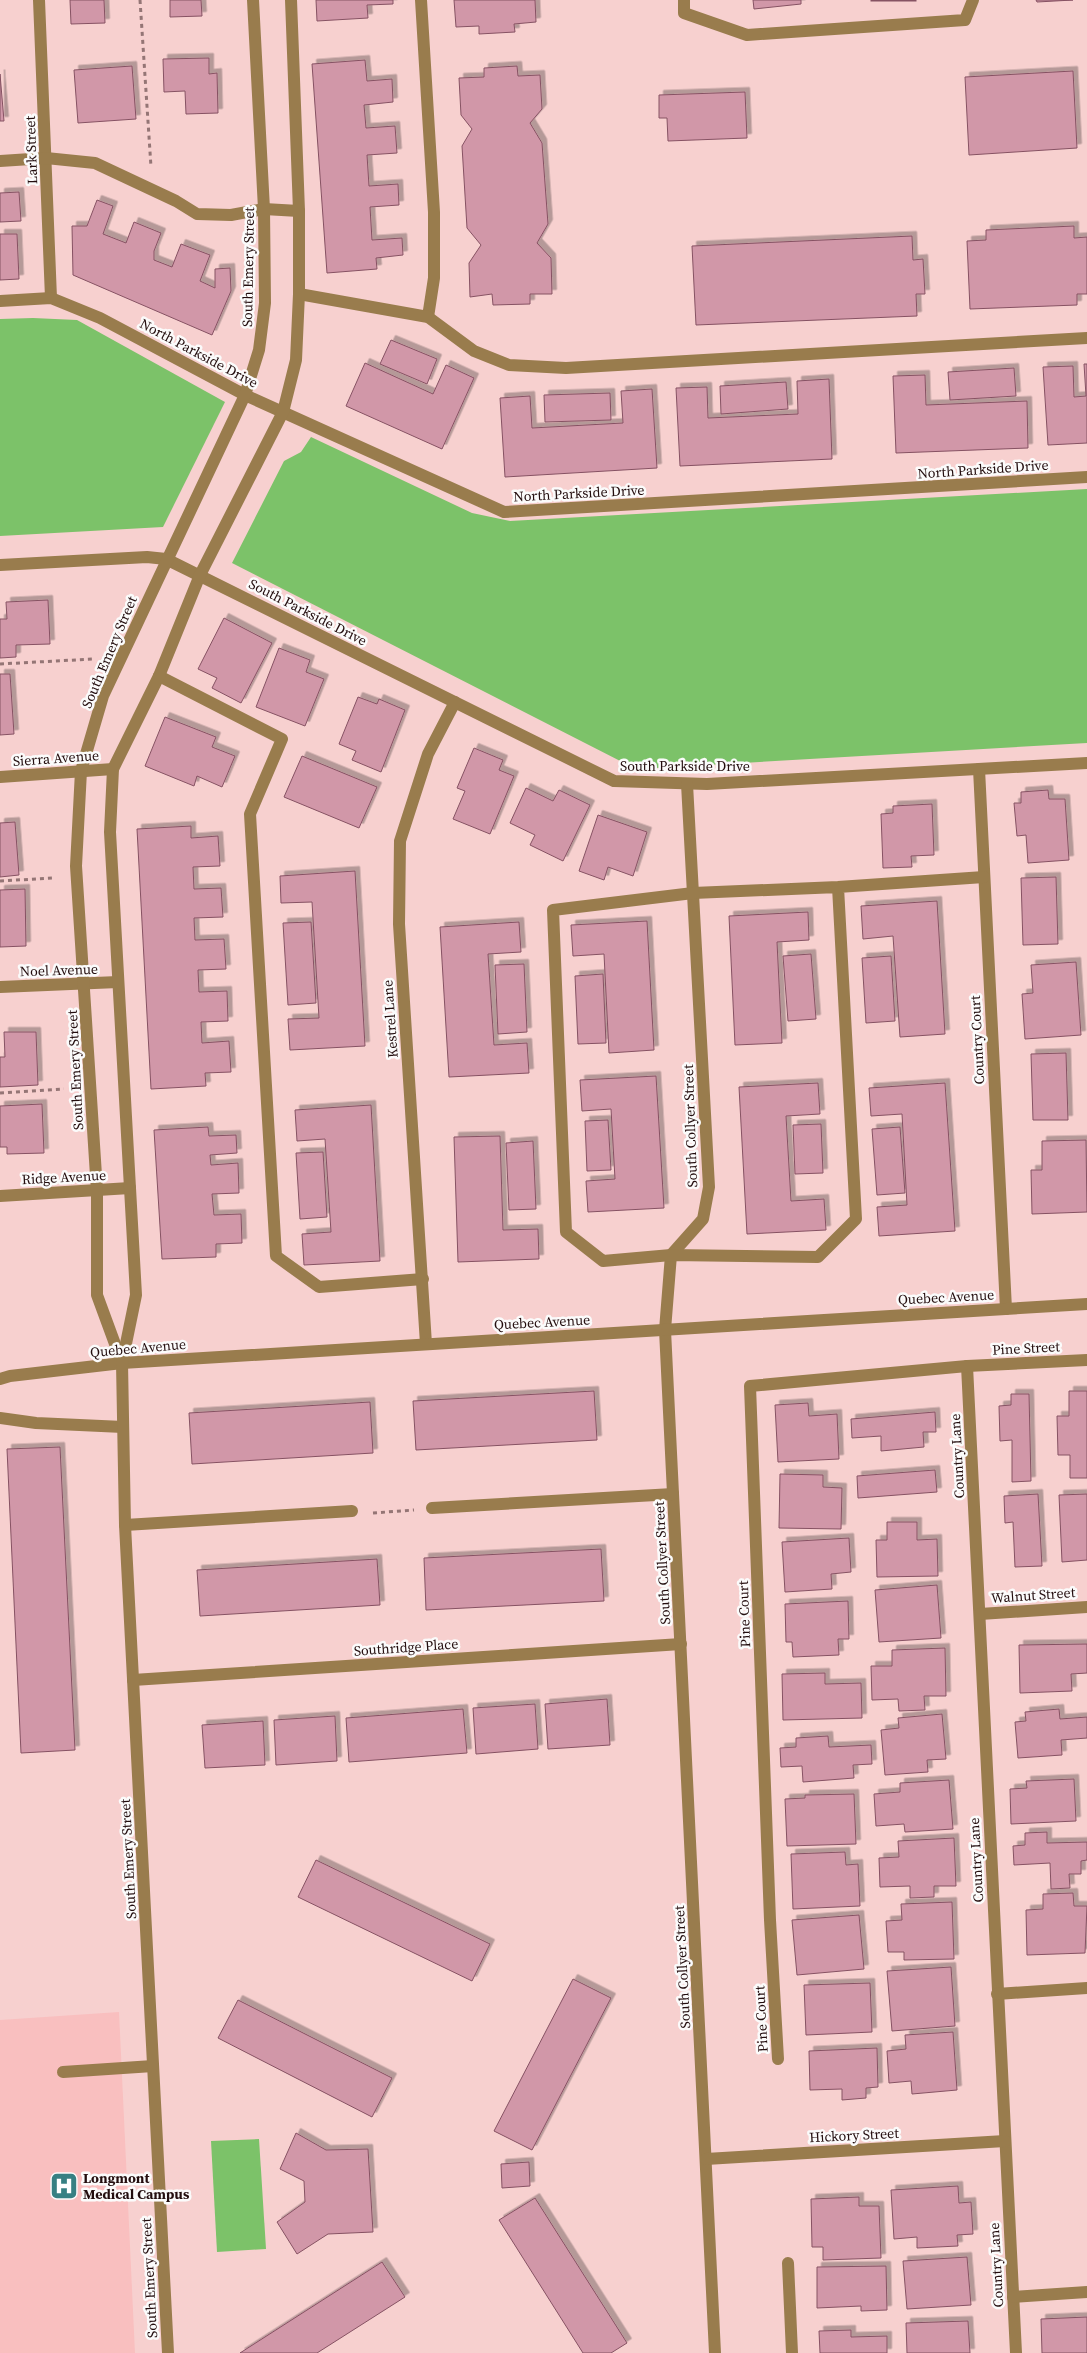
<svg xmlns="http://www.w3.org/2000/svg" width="1087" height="2353" font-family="'Source Serif 4',serif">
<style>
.built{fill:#f9bfbf}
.green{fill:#7cc269}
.building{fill:#d197a8;stroke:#865263;filter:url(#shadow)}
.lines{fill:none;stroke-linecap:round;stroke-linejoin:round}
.path{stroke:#947575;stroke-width:3;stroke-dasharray:4 4;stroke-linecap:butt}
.minor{stroke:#997c4d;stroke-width:12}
.labels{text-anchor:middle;stroke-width:5;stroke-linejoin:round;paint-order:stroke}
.street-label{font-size:14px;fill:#230d0e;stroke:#fbfbfb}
.poi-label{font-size:14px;font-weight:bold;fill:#230d0e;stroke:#fbfbfb;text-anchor:start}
</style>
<defs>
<filter id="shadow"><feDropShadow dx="4.5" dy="-4.5" stdDeviation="0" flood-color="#0004"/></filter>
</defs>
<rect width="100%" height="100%" fill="#f7d0cf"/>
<path class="built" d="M119,2012L135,2353H0V2020Z"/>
<g class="green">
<path d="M33,318L77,320L225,402L163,527L0,536V319Z"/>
<path d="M311,437L472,513L510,521L1087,489V743L656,768L632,767L232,563L284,461L301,452Z"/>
<path d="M259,2139L266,2249L217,2252L211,2141Z"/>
</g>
<g class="building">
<path d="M70,0H104L105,23L71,24Z"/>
<path d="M170,0H201L202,16L170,17Z"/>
<path d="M316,0H393V4L367,5L368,18L317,21Z"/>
<path d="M454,0H535L536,22L514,24L515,32L479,34V26L456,27Z"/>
<path d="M753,0H801V4L754,9Z"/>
<rect x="871" y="0" width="45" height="1"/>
<path d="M1036,0H1073L1037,2Z"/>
<path d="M209,58V74L217,73L218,113L186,114L185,91L164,92L163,59Z"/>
<path d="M365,60L367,81L392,79L393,102L364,105L366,128L395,126L397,153L367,155L369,186L398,184L399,205L370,207L372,240L402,238L403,255L376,258L377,269L327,273L312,64Z"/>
<path d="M132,66L136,119L78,123L74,70Z"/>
<path d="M517,66L518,76L540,75L542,109L530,123L542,143L548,224L537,243L551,258L552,294H530V304L493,305L492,294L470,297L469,263L481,245L467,228L462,146L472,129L461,115L459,78L484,77V68Z"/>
<path d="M1073,71L1077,148L969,155L965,77Z"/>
<path d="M0,74L4,121H0Z"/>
<path d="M745,92L747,138L668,141L667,118H659V95Z"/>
<path d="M19,192L21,221L0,222V193Z"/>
<path d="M97,200L113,206L103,234L126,243L134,222L161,233L154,251V260L172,267L181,244L210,255L200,281L215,288V269L230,268L231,291L212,335L73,275L72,226H87Z"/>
<path d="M1074,226V238L1087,237V294H1077V305L970,309L967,241L986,240V230Z"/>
<path d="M0,234H17L19,279L0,280Z"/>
<path d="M912,236L913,260L923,259L925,294H916L917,316L696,325L692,246Z"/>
<path d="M391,340L437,359L427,384L380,364Z"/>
<path d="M365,363L433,394L446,365L474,378L442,449L346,406Z"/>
<path d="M1084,364H1087V443L1048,445L1043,367L1073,366L1074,397L1086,396Z"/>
<path d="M1014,368L1016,396L950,400L948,372Z"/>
<path d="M925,375L926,405L1027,401L1028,448L896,453L893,376Z"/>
<path d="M829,379L832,459L680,466L676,388L707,387L708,418L798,414L797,381Z"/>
<path d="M786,382L788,409L721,414L720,386Z"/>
<path d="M652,389L657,468L505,477L500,398L530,396L532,428L623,423L621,391Z"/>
<path d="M610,393L611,420L545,422L544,395Z"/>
<path d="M48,600L50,644L16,645V657L0,658V619H7L6,602Z"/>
<path d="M224,618L272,643L241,703L212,688L217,678L198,669Z"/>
<path d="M279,648L310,660L306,672L324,679L305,726L256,707Z"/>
<path d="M0,674H10L14,734L0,735Z"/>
<path d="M358,697L377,704L379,699L405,710L381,772L352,760L356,751L339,744Z"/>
<path d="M165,717L216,737L212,747L235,756L222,787L197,776L194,786L145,766Z"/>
<path d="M474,748L503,760L499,770L514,776L490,834L453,819L465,791L457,788Z"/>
<path d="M302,756L377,787L359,828L284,797Z"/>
<path d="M526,788L553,801L559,790L590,805L563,861L530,845L535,835L510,823Z"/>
<path d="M1048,790L1049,799H1065L1069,860L1028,863L1026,835L1017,836L1014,803H1021V792Z"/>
<path d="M932,804L934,855L911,856L912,867L883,868L881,814L893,813V806Z"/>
<path d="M598,815L647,832L633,876L608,867L604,880L579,871Z"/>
<path d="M15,822L19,875L0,877V823Z"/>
<path d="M191,826V838L218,836L220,866L193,867L194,889L221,888L223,917L194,918L195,940L224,939L226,969L198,970L199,992L227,991L228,1021L201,1022L202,1043L229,1041L231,1072L205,1073L206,1086L151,1089L137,829Z"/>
<path d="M355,871L365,1046L290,1050L288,1019L319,1018L312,902L281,903L280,876Z"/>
<path d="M1056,877L1058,944L1023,945L1021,878Z"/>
<path d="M25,889L26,946L0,947V890Z"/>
<path d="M937,901L945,1034L900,1037L893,936L863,939L861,906Z"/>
<path d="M808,912L809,940L777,942L782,1043L735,1045L729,916Z"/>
<path d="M647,921L654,1050L609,1053L604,954L573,956L571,925Z"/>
<path d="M311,922L316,1003L288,1005L283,923Z"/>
<path d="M519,922L521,952L488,954L494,1045L527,1043L529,1073L449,1077L440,927Z"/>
<path d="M811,954L816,1019L788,1021L783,956Z"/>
<path d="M891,956L895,1021L866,1023L862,958Z"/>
<path d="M1076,962L1081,1035L1025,1039L1022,994L1033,993L1031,965Z"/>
<path d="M524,964L527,1032L498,1034L495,965Z"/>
<path d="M603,974L606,1043L578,1044L575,976Z"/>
<path d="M4,1032H36L38,1085L0,1087V1057H5Z"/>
<path d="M1066,1053L1068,1120H1033L1031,1054Z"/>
<path d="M656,1076L664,1208L588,1212L586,1181L615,1179L611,1109L582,1111L580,1080Z"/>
<path d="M818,1083L820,1114L786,1116L791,1201L824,1199L826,1230L747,1234L739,1087Z"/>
<path d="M945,1083L955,1231L879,1236L877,1207L907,1205L902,1114L871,1116L869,1088Z"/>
<path d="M42,1104L44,1153L7,1154V1147H0V1106Z"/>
<path d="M371,1105L380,1261L304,1265L302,1234L331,1232L325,1139L297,1141L295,1110Z"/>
<path d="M608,1120L611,1170L587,1171L585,1121Z"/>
<path d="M821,1124L823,1173L795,1174L793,1125Z"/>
<path d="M208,1127L209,1136L236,1135L237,1153L210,1155L211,1165L238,1163L239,1193L212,1194L214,1215L241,1214L242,1243L216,1244V1257L162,1259L154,1130Z"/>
<path d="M900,1127L905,1193L877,1195L872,1129Z"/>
<path d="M500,1136L503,1230L538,1229L539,1259L458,1262L454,1137Z"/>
<path d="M1086,1140L1087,1212L1032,1214L1031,1170H1042V1141Z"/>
<path d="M533,1141L536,1209L509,1210L506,1143Z"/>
<path d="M323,1152L327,1217L300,1219L296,1153Z"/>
<path d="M594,1391L597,1440L416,1450L413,1401Z"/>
<path d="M1069,1391H1087V1478H1070V1455H1058L1057,1416H1069Z"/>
<path d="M1011,1394H1029L1031,1481L1012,1482V1440L1000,1441L999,1406L1011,1405Z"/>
<path d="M370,1402L373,1453L192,1464L189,1413Z"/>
<path d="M808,1403L809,1416L837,1414L839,1459L778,1462L775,1405Z"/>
<path d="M935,1412L936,1432H923L924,1447L881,1451V1436L852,1438L851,1419Z"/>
<path d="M60,1447L75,1750L21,1753L7,1449Z"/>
<path d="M935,1470L937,1492L858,1498L857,1476Z"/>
<path d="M780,1474L823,1475V1487L842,1488L841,1529L779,1528Z"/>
<path d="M1038,1494L1042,1566L1015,1567L1013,1522L1005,1523L1004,1496Z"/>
<path d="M1087,1494V1560L1062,1562L1059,1495Z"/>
<path d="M887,1522H917V1540L937,1539L938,1576L877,1577L876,1540H887Z"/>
<path d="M849,1538L851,1572L831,1574L832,1589L785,1592L782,1542Z"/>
<path d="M601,1549L604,1601L426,1610L424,1558Z"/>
<path d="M377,1559L380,1605L200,1616L197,1570Z"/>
<path d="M937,1585L941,1638L879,1642L875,1590Z"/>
<path d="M848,1601L849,1639H838L839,1655L793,1657L792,1642H786L785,1604Z"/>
<path d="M1087,1644V1673L1071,1674L1072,1691L1020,1693L1019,1645Z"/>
<path d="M945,1648L946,1696H924L925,1710L899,1711L898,1699L872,1700L871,1666H892V1650Z"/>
<path d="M825,1673V1684L861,1683L862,1718L783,1720L782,1674Z"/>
<path d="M607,1699L610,1745L548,1749L545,1704Z"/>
<path d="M535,1704L538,1749L476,1754L473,1708Z"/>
<path d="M463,1709L467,1753L349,1762L346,1718Z"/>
<path d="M1059,1709L1060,1719L1087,1717V1738L1061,1740L1062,1755L1018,1758L1015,1722L1026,1721L1025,1712Z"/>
<path d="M942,1714L946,1759L927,1760L928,1772L885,1775L881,1730L899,1728L898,1718Z"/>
<path d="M335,1716L337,1761L276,1765L274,1720Z"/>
<path d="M263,1721L265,1765L205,1768L202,1725Z"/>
<path d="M828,1736L829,1747L871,1745L872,1764L853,1765L854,1778L803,1782L802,1766L781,1767L780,1748L796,1747V1738Z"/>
<path d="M1074,1779L1076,1821L1011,1824L1010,1789L1027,1788L1026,1781Z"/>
<path d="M949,1780L953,1829L905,1832L904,1824L876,1826L874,1794L900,1792V1783Z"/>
<path d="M854,1794L856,1844L787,1846L785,1799L805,1798V1795Z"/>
<path d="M1047,1832V1843L1087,1842V1860L1081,1861V1874H1069L1070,1888L1051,1889L1050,1863L1014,1865L1013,1846L1025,1845V1833Z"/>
<path d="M954,1838L956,1886H934V1897L910,1898V1886L880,1887L879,1858L899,1857L898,1841Z"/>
<path d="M845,1852L846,1865L858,1864L860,1906L793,1909L791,1854Z"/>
<path d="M316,1860L490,1944L472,1981L298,1897Z"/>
<path d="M1073,1893L1074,1906H1087L1085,1953L1027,1955L1026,1910L1043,1909V1894Z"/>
<path d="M952,1902L954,1959L904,1960V1952H888L886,1921L902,1920L901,1904Z"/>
<path d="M859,1915L864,1969L797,1975L792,1920Z"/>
<path d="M951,1967L955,2026L892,2031L887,1971Z"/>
<path d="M573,1979L611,1998L532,2150L494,2131Z"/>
<path d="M870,1983L872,2032L806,2035L804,1985Z"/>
<path d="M238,2000L392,2078L372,2117L218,2038Z"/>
<path d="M953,2032L957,2090L912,2094L911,2081L889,2083L887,2051L906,2049L905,2035Z"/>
<path d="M877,2048L878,2087L866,2088V2098L842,2100V2089L810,2090L809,2051Z"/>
<path d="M296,2133L326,2150L368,2149L373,2232L328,2234L297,2254L277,2222L305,2202L304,2181L280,2169Z"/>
<path d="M529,2162L530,2186L502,2188L501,2164Z"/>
<path d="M958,2186L959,2203L971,2202L973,2234L957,2235L958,2246L917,2248V2237L894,2239L891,2190Z"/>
<path d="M859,2197V2206H879L881,2258L823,2260V2247H812L811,2199Z"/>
<path d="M535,2198L627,2343L611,2353H583L499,2220Z"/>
<path d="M967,2257L971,2305L907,2309L903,2261Z"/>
<path d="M382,2262L405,2297L317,2353H240Z"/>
<path d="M886,2266L887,2310L861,2311V2306L817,2308V2267Z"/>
<path d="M1087,2317V2353H1042L1041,2319Z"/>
<path d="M968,2321L970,2353H907L906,2323Z"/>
<path d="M851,2330V2337L887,2336V2353H820L819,2331Z"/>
</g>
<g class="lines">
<g class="path">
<path d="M140,0L151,167"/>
<path d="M0,664L93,659"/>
<path d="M0,881L53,878"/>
<path d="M0,1093L64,1089"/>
<path d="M373,1513L414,1510"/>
</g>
<g class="minor">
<path d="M39,0L51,298"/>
<path d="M421,0L434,212V278L428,317"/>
<path d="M684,0V13L747,35L965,20L973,0"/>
<path d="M0,161L46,158L95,163L176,201L197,214L231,215L264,209L299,211"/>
<path d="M299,294L428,317L474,351L509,365L566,368L1087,338"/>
<path d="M0,301L51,298L100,318L245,395L504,512L1087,477"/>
<path d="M0,565L147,557L166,559L614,781L707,784L1087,763"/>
<path d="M159,676L282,739L250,814L276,1256L319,1287L423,1279"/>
<path d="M979,769L1006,1309"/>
<path d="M0,777L113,769"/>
<path d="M687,784L709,1187L703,1219L671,1255L665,1330L715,2353"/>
<path d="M838,887L856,1219L818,1257L671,1255L603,1261L566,1232L553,910L693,893L838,887L984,877"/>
<path d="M0,987L118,982"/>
<path d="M0,1196L130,1188"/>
<path d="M426,1344L399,924L400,841L428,754L455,702"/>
<path d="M122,1363L97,1295V1191L76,866L81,771L103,696L245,395L259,350L265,303L264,209L253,0"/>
<path d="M967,1366L1016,2353"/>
<path d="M0,1379L10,1376L122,1363L1087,1304"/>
<path d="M0,1418L36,1423L123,1427"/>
<path d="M432,1508L673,1494"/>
<path d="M125,1525L352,1511"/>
<path d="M980,1614L1087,1607"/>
<path d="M133,1680L681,1644"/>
<path d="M997,1994L1087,1988"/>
<path d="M778,2059L770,1920L750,1386L967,1366L1087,1360"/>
<path d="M63,2072L153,2066"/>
<path d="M706,2159L1005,2141"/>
<path d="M788,2263L792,2353"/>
<path d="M1013,2297L1087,2292"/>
<path d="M168,2353L125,1525L122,1363L136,1295L110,832L113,769L159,676L200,575L283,412L296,360L299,294V211L291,0"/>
</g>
</g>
<defs>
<g id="hospital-square" transform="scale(1.4375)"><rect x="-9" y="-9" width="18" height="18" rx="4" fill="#378083" stroke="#fbfbfb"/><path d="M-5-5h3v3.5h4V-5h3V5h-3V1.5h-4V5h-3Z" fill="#fff"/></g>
</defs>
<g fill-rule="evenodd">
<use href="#hospital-square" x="64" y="2186"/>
</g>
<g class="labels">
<g class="street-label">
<text transform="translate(31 150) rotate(-92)" y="5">Lark Street</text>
<text transform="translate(248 267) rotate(-89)" y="5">South Emery Street</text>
<text transform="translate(199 353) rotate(28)" y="5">North Parkside Drive</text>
<text transform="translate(983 469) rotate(-4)" y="5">North Parkside Drive</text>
<text transform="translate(579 493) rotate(-3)" y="5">North Parkside Drive</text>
<text transform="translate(308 612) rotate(27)" y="5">South Parkside Drive</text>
<text transform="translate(109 652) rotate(-67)" y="5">South Emery Street</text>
<text transform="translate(56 758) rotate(-4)" y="5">Sierra Avenue</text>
<text x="685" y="771">South Parkside Drive</text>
<text transform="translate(59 970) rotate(-2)" y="5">Noel Avenue</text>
<text transform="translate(390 1019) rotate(-94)" y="5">Kestrel Lane</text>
<text transform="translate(977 1040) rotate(-93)" y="5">Country Court</text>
<text transform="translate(75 1070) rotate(-93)" y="5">South Emery Street</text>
<text transform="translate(690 1126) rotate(-92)" y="5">South Collyer Street</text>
<text transform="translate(64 1177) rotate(-3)" y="5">Ridge Avenue</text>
<text transform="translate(946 1297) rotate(-3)" y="5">Quebec Avenue</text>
<text transform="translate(542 1322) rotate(-3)" y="5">Quebec Avenue</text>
<text transform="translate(138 1348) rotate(-5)" y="5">Quebec Avenue</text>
<text transform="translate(1026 1348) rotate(-3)" y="5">Pine Street</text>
<text transform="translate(957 1456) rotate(-93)" y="5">Country Lane</text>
<text transform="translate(662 1563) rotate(-93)" y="5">South Collyer Street</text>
<text transform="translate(1033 1595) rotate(-4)" y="5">Walnut Street</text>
<text transform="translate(744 1614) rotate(-92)" y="5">Pine Court</text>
<text transform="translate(406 1647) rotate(-4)" y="5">Southridge Place</text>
<text transform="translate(128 1859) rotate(-93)" y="5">South Emery Street</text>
<text transform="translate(976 1860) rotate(-93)" y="5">Country Lane</text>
<text transform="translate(682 1967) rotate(-93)" y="5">South Collyer Street</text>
<text transform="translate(761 2019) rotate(-93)" y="5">Pine Court</text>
<text transform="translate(854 2135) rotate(-3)" y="5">Hickory Street</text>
<text transform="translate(996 2265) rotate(-93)" y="5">Country Lane</text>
<text transform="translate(149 2278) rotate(-93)" y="5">South Emery Street</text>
</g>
<g class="poi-label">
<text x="83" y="2183">Longmont<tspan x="83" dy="16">Medical Campus</tspan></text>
</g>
</g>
</svg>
